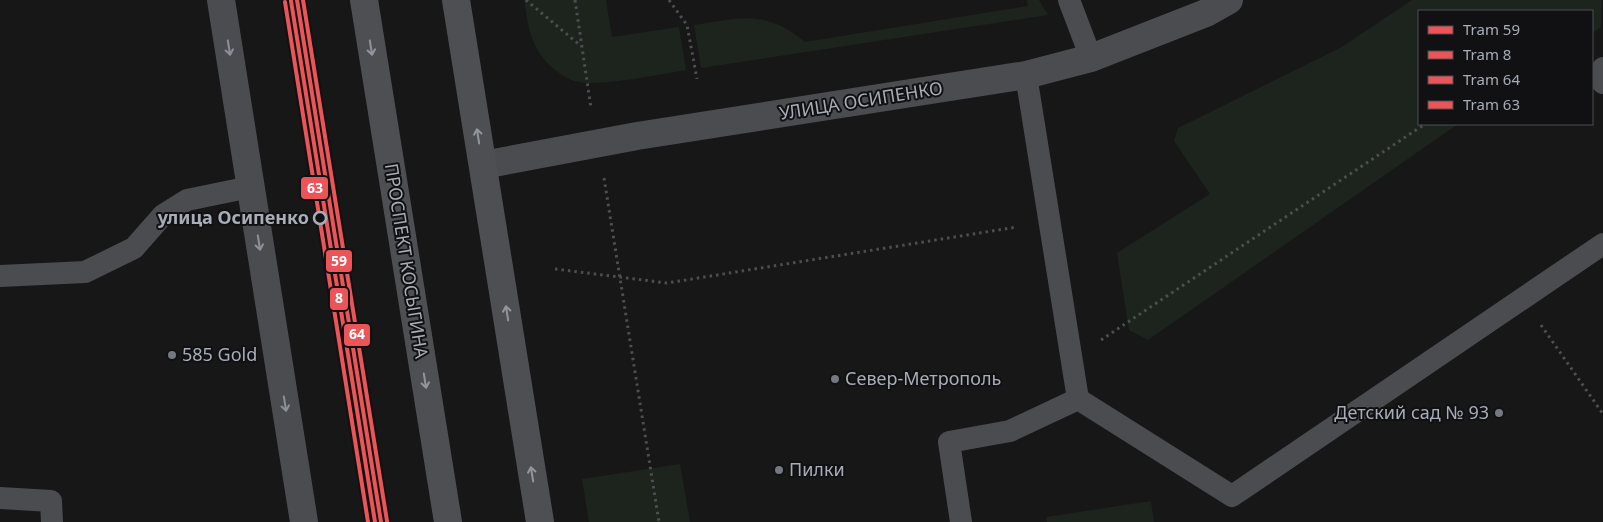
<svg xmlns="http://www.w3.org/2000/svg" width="1603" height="522" font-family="'Noto Sans',sans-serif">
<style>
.green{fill:#1d241e}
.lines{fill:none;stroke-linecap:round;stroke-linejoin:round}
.path{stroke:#4d4e52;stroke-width:3;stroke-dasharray:2.5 4;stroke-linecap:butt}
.service{stroke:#4b4c50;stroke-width:22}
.minor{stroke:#4b4c50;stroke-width:28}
.primary{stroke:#4d4f52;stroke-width:28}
.tram-1-casing{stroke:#111113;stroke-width:8}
.tram-2-casing{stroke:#111113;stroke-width:8}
.tram-3-casing{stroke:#111113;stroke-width:8}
.tram-4-casing{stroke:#111113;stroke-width:8}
.tram-1{stroke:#eb5557;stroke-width:4}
.tram-2{stroke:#eb5557;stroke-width:4}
.tram-3{stroke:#eb5557;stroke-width:4}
.tram-4{stroke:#eb5557;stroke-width:4}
.oneway{stroke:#8c9099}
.oneway2{stroke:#91969e}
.stop-dot{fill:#111113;stroke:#a8adb8;stroke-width:2.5}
.poi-dot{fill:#757880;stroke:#111113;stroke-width:2}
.labels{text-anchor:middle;stroke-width:4;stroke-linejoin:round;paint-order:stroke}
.street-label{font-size:18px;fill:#a8adb8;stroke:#111113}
.stop-label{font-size:18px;font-weight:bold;fill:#a8adb8;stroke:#111113;text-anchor:end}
.poi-label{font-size:18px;fill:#a8adb8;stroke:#111113;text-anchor:start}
.line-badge{stroke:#111113;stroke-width:2}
.badge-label{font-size:14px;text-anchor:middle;font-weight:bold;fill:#fff}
</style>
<rect width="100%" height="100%" fill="#171717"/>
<g class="green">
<path d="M524,0H606L612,37L679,27L686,70C659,74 598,88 574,81C561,76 546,64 539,52C529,37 527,17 524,0Z"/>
<path d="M1027,0H1039L1048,15L701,68L694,25C741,18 766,9 805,42L1028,6Z"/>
<path d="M1412,0H1602L1601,27L1592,33V11H1419V124H1458L1148,340L1129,330L1117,253L1210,194L1174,141L1178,128L1340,48Z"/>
<path d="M680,464L690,522H589L582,479Z"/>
<path d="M1151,501L1154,522H1047L1046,517Z"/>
</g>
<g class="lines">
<g class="path">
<path d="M526,0L581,46"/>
<path d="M575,0L591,108"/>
<path d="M669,0L687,25L697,79"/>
<path d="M604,178L659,522"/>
<path d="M555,269L667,283L1017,227"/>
<path d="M1541,325L1603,414"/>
<path d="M1101,340L1425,124"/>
</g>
<g class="service">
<path d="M1069,0L1091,58"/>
<path d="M1603,68L1601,75L1603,83"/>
<path d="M1026,75L1078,399L1232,496L1603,244"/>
<path d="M0,276L85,272L134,248L163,215L187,200L250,187"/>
<path d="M0,498L51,501L52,522"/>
<path d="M961,522L949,442L1010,431L1078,399"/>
</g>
<g class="minor">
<path d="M221,0L304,522"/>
<path d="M483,165L637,136L1026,75L1091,58L1206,13L1229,0"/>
</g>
<g class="primary">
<path d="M364,0L448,522"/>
<path d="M456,0L540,522"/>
</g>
<g class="tram-1-casing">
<path id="tram-1" d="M297,0L381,522"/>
</g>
<g class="tram-2-casing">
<path id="tram-2" d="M291,1L375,522"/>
</g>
<g class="tram-3-casing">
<path id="tram-3" d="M303,0L387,521"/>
</g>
<g class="tram-4-casing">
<path id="tram-4" d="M285,2L368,522"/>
</g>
<use href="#tram-1" class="tram-1"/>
<use href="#tram-2" class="tram-2"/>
<use href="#tram-3" class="tram-3"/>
<use href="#tram-4" class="tram-4"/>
</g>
<defs><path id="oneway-shaft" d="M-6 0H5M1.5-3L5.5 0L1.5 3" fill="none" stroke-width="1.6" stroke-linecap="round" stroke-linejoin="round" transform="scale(1.25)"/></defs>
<g class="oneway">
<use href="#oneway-shaft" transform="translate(229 48) rotate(81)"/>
<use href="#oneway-shaft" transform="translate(259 243) rotate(81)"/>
<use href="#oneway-shaft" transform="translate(285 404) rotate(81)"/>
</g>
<g class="oneway2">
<use href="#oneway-shaft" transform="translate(371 48) rotate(81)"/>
<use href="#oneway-shaft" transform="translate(478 136) rotate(-99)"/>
<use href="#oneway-shaft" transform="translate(507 313) rotate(-99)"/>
<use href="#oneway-shaft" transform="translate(425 381) rotate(81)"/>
<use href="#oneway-shaft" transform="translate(532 474) rotate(-99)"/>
</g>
<circle class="stop-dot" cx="320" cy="218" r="6"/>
<g class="poi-dot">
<circle cx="172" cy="355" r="5"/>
<circle cx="835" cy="379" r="5"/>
<circle cx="1499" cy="413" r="5"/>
<circle cx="779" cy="470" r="5"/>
</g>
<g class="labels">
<g class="street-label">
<text transform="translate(861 101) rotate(-9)" y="6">УЛИЦА ОСИПЕНКО</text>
<text transform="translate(406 261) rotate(81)" y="6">ПРОСПЕКТ КОСЫГИНА</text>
</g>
<g class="stop-label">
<text x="309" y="224">улица Осипенко</text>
</g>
<g class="poi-label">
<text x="182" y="361">585 Gold</text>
<text x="845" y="385">Север-Метрополь</text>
<text x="1489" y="419" text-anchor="end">Детский сад № 93</text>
<text x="789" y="476">Пилки</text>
</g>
</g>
<g class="line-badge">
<rect x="300" y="176" width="29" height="24" rx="5" fill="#eb5557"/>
<rect x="325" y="249" width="28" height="24" rx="5" fill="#eb5557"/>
<rect x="329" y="287" width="20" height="24" rx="5" fill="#eb5557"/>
<rect x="343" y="323" width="28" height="24" rx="5" fill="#eb5557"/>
</g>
<g class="badge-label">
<text x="315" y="193">63</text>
<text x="339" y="266">59</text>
<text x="339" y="303">8</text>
<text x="357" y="339">64</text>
</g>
<rect x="1418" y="10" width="175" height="115" fill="#111113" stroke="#4d4f55"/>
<rect x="1428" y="26" width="25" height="8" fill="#eb5557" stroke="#4d4f55"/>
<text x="1463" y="35" font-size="15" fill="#a8adb8">Tram 59</text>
<rect x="1428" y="51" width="25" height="8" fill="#eb5557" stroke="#4d4f55"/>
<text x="1463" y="60" font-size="15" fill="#a8adb8">Tram 8</text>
<rect x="1428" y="76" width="25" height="8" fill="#eb5557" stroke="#4d4f55"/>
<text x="1463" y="85" font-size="15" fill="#a8adb8">Tram 64</text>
<rect x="1428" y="101" width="25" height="8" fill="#eb5557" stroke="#4d4f55"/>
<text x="1463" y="110" font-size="15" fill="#a8adb8">Tram 63</text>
</svg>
